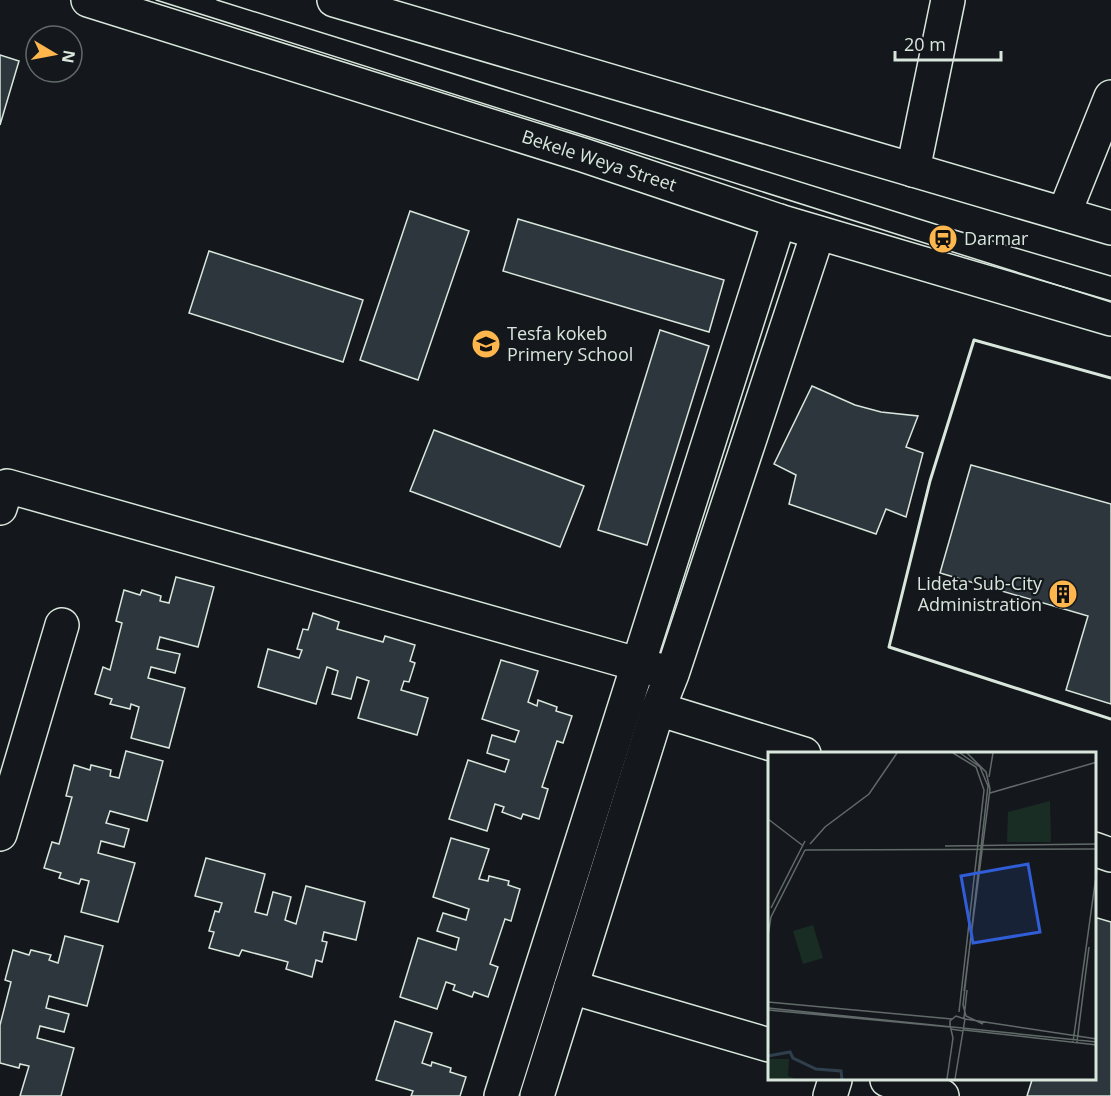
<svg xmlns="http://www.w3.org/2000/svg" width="1111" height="1096" font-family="'Open Sans',sans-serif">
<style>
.building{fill:#2c363c;stroke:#d8e6dc;stroke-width:1.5}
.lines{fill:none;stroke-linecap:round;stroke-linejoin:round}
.minor-casing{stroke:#d8e6dc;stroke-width:36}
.major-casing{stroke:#d8e6dc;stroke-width:36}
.minor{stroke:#14181c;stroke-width:33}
.major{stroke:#14181c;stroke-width:33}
.tram{stroke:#d8e6dc;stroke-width:1.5}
.wall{stroke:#d8e6dc;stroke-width:3}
.labels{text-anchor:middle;stroke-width:4.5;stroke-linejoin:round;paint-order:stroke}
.street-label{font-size:18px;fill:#d8e6dc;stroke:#14181c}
.poi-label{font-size:18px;fill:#d8e6dc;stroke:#14181c;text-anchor:start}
.inset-river{fill:none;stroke:#2f3f4d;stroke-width:3}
.inset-road{fill:none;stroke:#626a69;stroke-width:1.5}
.view{fill:#305dd8;fill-opacity:0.15;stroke:#305dd8;stroke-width:3}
.inset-edge{fill:none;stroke:#d8e6dc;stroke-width:3}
</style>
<rect width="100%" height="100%" fill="#14181c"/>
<g class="building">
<path d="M0,55L19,61L0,125Z"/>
<path d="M410,211L469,231L418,380L360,360Z"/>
<path d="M518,219L724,280L709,332L503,271Z"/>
<path d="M209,251L363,300L343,362L189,313Z"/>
<path d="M660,330L709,346L647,545L598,530Z"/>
<path d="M812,386L855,405L881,412L918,416L906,447L923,453L906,517L886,509L876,534L789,504L796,475L774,464Z"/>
<path d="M434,430L584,486L560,547L410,491Z"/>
<path d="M971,465L1111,504V704L1066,690L1088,616L940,573Z"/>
<path d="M176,577L214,587L198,647L160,637L157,649L180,654L175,673L151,667L148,678L185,688L169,748L131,738L139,707L131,704L130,709L110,704L112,699L95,694L103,667L110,670L122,623L116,621L124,590L140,595L142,590L161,596L160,601L169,603Z"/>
<path d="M313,613L339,622L337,629L383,642L385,636L415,645L410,661L415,663L409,682L404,681L401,690L428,698L417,735L358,718L369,681L357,677L351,699L332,694L338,671L327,667L316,704L258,687L268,649L299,658L302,650L297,649L303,629L308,630Z"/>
<path d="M501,660L538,671L528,702L537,706L538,700L557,707L556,711L572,716L563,743L557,741L542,787L548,789L539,819L523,814L521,819L502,812L504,807L495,804L487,831L449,819L468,760L505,772L509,760L487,753L492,735L515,742L519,731L482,719Z"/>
<path d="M126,751L163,761L147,821L110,811L106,823L129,829L124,847L101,841L98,853L135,863L118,922L81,912L89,881L81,879L79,884L59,878L61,873L44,868L52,842L59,844L72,797L66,796L74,765L90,770L91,765L111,770L110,776L119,778Z"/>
<path d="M451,838L489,849L479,879L488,881L489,876L509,881L508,885L520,889L511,921L505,919L490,964L498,967L488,997L474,992L472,997L453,990L455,985L446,982L437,1009L400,997L418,938L456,950L459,938L437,931L443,913L466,920L469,909L433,897Z"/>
<path d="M206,858L265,874L255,912L267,915L273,892L291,897L285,920L296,924L306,886L365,902L356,940L324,932L322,941L327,942L322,962L316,960L312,977L286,969L288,962L242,950L239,956L209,948L214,932L209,931L215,911L219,912L222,903L195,896Z"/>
<path d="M1094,917L1111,922V1096H1027L1032,1080H1094Z"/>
<path d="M65,936L103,946L87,1006L49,996L46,1008L69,1014L64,1032L40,1026L37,1038L74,1048L61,1096H20L29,1066L20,1064L19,1068L0,1063V1025L11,982L5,980L13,950L29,955L31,950L51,955L49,960L58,963Z"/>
<path d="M395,1021L432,1033L422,1063L431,1066L432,1062L451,1068L450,1072L466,1077L460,1096H411L413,1091L376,1080Z"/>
</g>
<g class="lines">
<g class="minor-casing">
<g id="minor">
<path d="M913,170L948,0"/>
<path d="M1064,214L1111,97"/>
<path d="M0,508L7,486L658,670"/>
<path d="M658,709L804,754"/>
<path d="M0,834L62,625"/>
<path d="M1094,849L1111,855"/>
<path d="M571,987L769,1045"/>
<path d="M887,1080L942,1096"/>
<path d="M501,1096L779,221"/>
<path d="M537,1096L658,709L672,674L818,233"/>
<path d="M830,1096L835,1080"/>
</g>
</g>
<g class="major-casing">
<g id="major">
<path d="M88,0L583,155L779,221L1111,319"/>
<path d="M334,0L1111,228"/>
</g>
</g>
<use href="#minor" class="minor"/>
<use href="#major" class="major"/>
<g class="tram">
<path d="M156,0L1111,302"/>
<path d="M217,0L948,228L1111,276"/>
</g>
<path class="wall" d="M1111,378L974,340L930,481L889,647L1111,719"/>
</g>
<defs>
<g id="station-disc" transform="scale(1.5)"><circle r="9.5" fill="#ffb74d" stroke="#14181c"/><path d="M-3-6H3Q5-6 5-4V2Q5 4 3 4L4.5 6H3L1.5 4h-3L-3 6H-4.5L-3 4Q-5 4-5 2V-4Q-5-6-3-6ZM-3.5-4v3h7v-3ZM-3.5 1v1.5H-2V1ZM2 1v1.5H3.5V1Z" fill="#111"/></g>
<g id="school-disc" transform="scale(1.5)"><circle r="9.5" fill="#ffb74d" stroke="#14181c"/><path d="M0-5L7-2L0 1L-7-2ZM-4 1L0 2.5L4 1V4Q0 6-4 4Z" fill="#111"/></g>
<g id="building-disc" transform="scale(1.5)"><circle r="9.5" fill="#ffb74d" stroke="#14181c"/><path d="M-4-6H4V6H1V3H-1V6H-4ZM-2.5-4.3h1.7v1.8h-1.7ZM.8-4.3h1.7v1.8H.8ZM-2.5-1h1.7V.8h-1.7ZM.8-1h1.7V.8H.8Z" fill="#111"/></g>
</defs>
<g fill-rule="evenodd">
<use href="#station-disc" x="943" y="239"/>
<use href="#school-disc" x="486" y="344"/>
<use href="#building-disc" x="1063" y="594"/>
</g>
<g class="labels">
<g class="street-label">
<text transform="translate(599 161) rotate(18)" y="6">Bekele Weya Street</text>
</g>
<g class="poi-label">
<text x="964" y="245">Darmar</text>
<text x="507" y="340">Tesfa kokeb<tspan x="507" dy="21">Primery School</tspan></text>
<text x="1042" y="590" text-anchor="end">Lideta Sub-City<tspan x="1042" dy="21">Administration</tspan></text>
</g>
</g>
<g transform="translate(768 752)">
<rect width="328" height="328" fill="#14181c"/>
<path d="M282,49L283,90H239L240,60ZM45,173L55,206L35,212L25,179ZM0,307H21L20,324L28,327H0Z" fill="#1a2d24"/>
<path class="inset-river" d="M0,304L22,300L25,306L48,317L73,319L74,327"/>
<path class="inset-road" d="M185,1L208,15L216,38L191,260M192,1L212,15L220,34L195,253L198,264L215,272M221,25L225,1M222,41L329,10M0,67L34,93M42,92L57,75L101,42L129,1M177,94L329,92M37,98L329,97M3,156L37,89M0,184L3,165L37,98M196,239L222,37L218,20L199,1M0,250L184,267M0,256L329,290M0,258L182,275M196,266L199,238M197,267L329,287M196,278L329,293M305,290L329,117M309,290L321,195M179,327L185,286L182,273V269L188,264L197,267L195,279L183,277M187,327L195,279"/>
<path class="view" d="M260,112L272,180L205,191L193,124Z"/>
<rect width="328" height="328" class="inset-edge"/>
</g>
<g transform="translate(54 54) rotate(100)"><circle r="28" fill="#14181c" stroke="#626a69" stroke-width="1.5"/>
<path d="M0-4.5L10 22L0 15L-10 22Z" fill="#ffb74d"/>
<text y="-9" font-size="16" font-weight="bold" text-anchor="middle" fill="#d8e6dc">N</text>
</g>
<path d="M895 51v9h106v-9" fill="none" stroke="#d8e6dc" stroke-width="3"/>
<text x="904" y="51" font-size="18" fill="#d8e6dc" stroke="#14181c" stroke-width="4.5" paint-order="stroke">20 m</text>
</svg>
